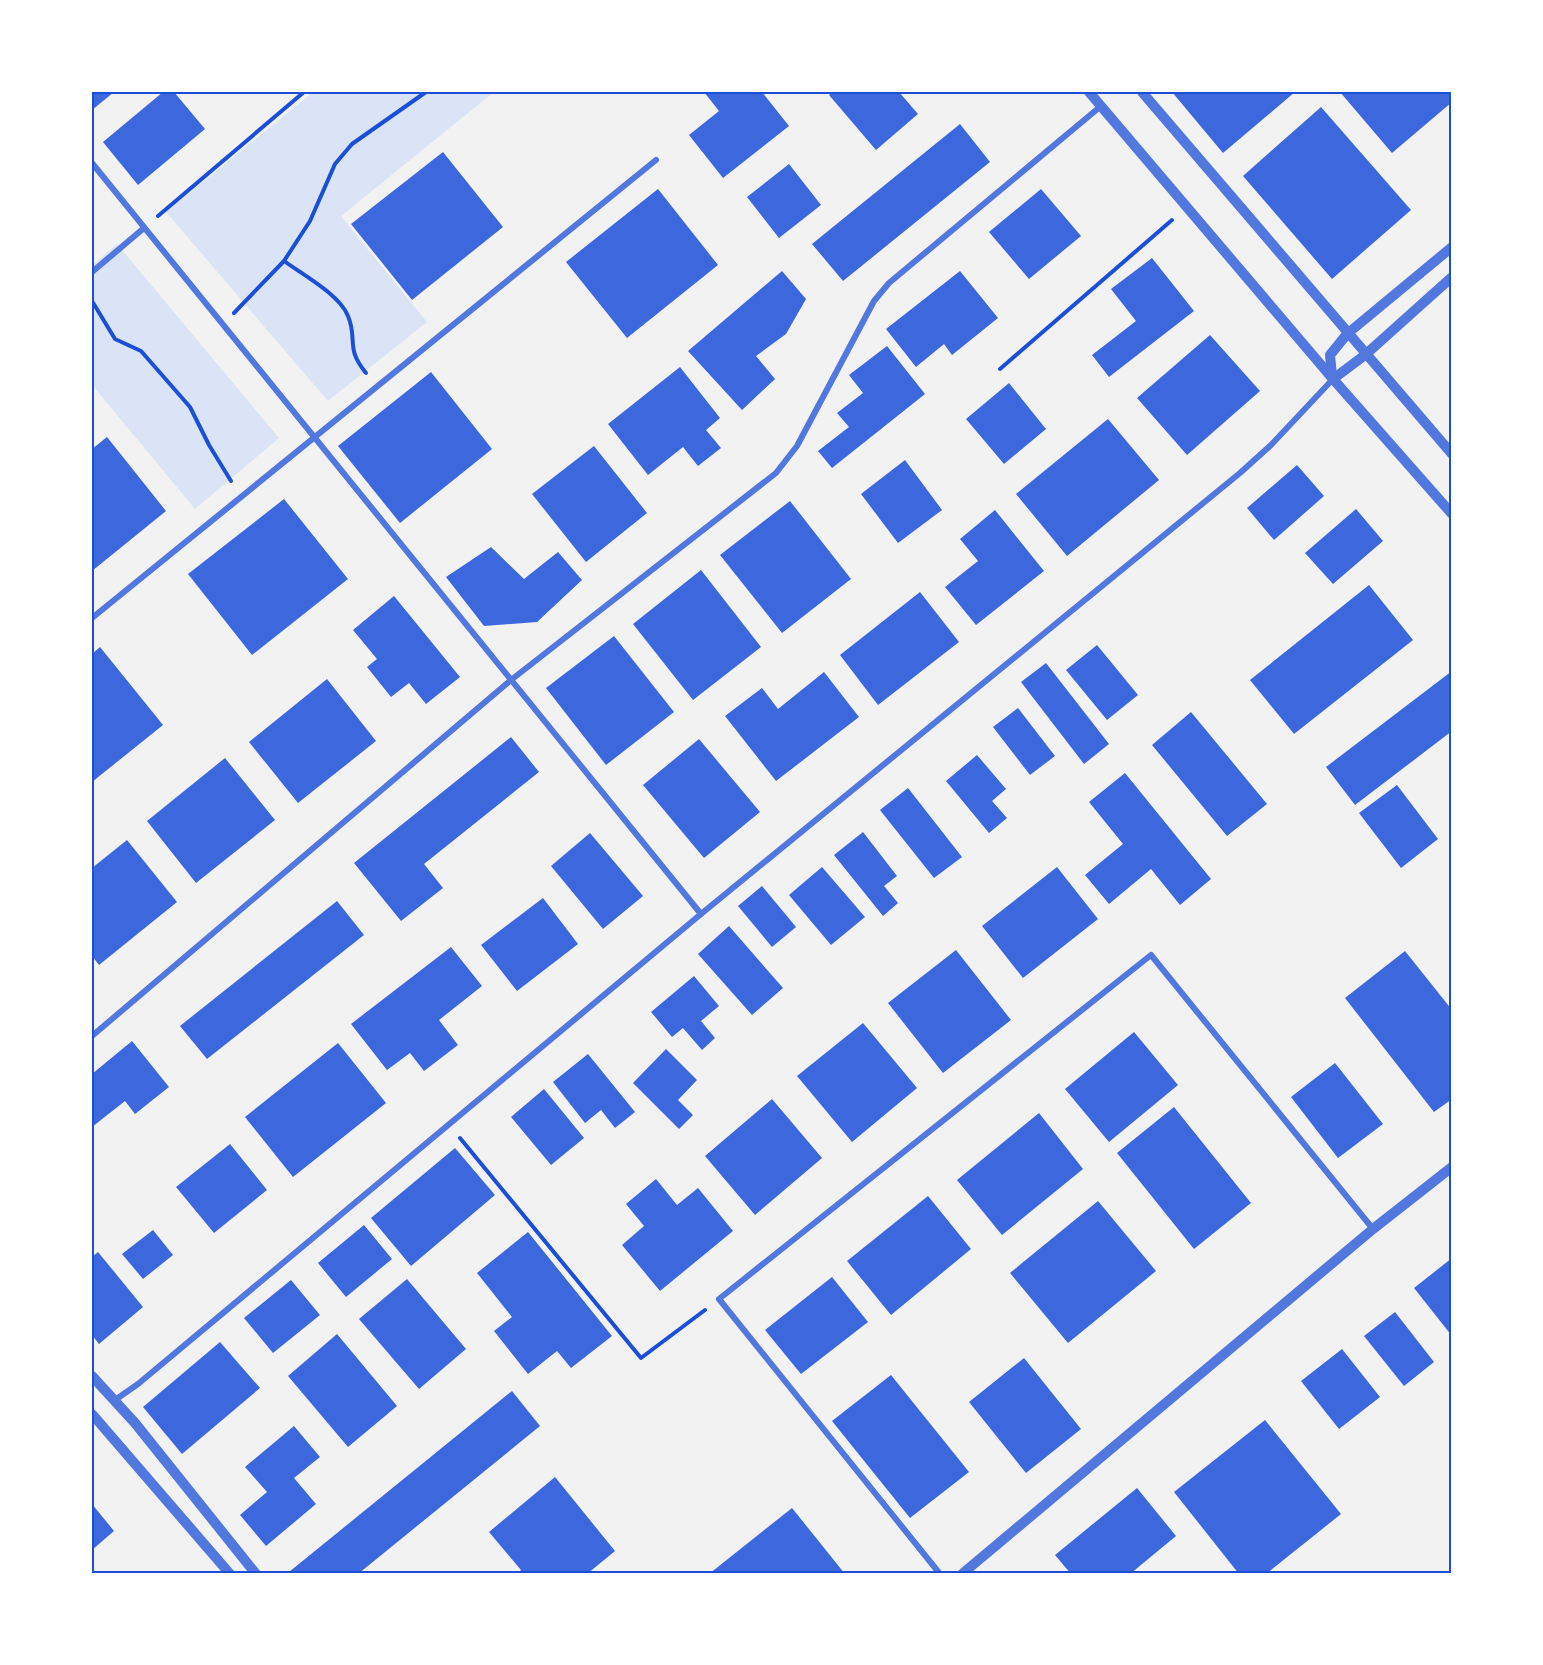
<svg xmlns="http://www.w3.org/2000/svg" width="1543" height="1665" font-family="'Sofia Sans Condensed',sans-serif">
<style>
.green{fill:#dbe4f7}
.building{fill:#3d67dc}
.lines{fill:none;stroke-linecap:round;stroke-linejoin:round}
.path{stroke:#1d4ed8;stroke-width:4}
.minor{stroke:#5277de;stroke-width:6}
.tertiary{stroke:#5277de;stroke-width:10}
.neatline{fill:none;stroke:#1d4ed8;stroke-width:2}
</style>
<rect width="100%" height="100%" fill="#f2f2f2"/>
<g class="green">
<path d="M313,92H494L341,216L427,322L328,401L166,212Z"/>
<path d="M117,244L279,438L195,509L92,385V265Z"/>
</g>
<g class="building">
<path d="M92,92H114L92,110Z"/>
<path d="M163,92H174L205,129L138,185L103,142Z"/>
<path d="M704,92H762L789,126L723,178L689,135L719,111Z"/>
<path d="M833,92H899L918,114L876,150L829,95Z"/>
<path d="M1172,92H1295L1223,153Z"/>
<path d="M1340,92H1452V102L1392,153Z"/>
<path d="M1321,107L1411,210L1332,279L1243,176Z"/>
<path d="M960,124L990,162L843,281L812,244Z"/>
<path d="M443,152L503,227L412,300L351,224Z"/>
<path d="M789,164L821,205L779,238L747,197Z"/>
<path d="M658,189L718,265L627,338L566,262Z"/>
<path d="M1041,189L1081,236L1029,279L989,232Z"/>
<path d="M1152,258L1194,311L1109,377L1092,355L1136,321L1111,289Z"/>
<path d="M782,271L806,299L786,334L756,356L775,379L742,410L688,351Z"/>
<path d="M960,271L998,318L952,355L944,344L916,367L886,329Z"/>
<path d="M1210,335L1260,391L1187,455L1137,398Z"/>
<path d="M887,346L925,394L832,468L818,451L849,427L837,413L863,393L849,375Z"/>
<path d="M680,367L720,418L706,430L721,448L698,466L683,447L648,475L608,424Z"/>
<path d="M431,372L492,449L400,523L338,446Z"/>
<path d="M1009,383L1046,429L1004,464L966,419Z"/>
<path d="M1108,419L1159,480L1067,556L1016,494Z"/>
<path d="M107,437L166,511L92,571V449Z"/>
<path d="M594,446L647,513L586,562L532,494Z"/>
<path d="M905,460L942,510L898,543L861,494Z"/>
<path d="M1297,465L1324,496L1274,540L1247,508Z"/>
<path d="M284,499L348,579L252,655L188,574Z"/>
<path d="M790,501L851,579L782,633L720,555Z"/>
<path d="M1356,509L1383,541L1333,584L1305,553Z"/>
<path d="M995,510L1044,571L976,625L945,587L978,561L960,539Z"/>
<path d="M491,547L524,579L558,552L582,580L537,622L484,626L446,577Z"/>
<path d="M701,570L761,647L693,700L633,624Z"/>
<path d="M1369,585L1413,640L1294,734L1250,680Z"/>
<path d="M920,592L959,642L878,705L840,655Z"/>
<path d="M394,596L460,677L426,704L409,683L391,697L367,667L377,659L353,630Z"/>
<path d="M614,636L674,712L606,765L546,688Z"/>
<path d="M1097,645L1138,695L1107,720L1066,670Z"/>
<path d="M100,647L163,725L92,782V654Z"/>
<path d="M1046,663L1109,744L1084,764L1021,682Z"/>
<path d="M1452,671V731L1355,805L1326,767Z"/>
<path d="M824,672L859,717L776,781L725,716L762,688L778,709Z"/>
<path d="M327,679L376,741L298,803L249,742Z"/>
<path d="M1018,708L1055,756L1030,775L993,727Z"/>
<path d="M1191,712L1267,804L1227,836L1152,745Z"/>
<path d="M511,737L539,772L424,864L443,888L401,921L354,863Z"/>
<path d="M699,739L760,812L704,858L643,785Z"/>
<path d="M977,755L1006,789L992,801L1007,818L989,833L946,781Z"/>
<path d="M225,758L275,820L196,883L147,821Z"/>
<path d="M1125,773L1211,879L1180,905L1151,869L1109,904L1085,875L1123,844L1089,802Z"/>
<path d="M1397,785L1438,839L1401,868L1359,813Z"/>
<path d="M908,788L962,857L934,878L880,810Z"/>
<path d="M863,832L897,876L884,886L898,903L883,916L834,855Z"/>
<path d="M590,833L643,896L603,929L551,866Z"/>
<path d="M127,840L177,902L99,965L92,956V868Z"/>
<path d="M822,867L865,917L831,945L789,895Z"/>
<path d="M1057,867L1098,919L1023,978L982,926Z"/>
<path d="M762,886L796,927L772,947L738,906Z"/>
<path d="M543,898L578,944L517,991L481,945Z"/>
<path d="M337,901L364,935L207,1059L180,1026Z"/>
<path d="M729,926L783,988L752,1015L698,954Z"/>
<path d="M451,947L482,986L439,1020L458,1045L424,1071L410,1053L387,1070L351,1024Z"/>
<path d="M956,950L1011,1020L943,1073L888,1003Z"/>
<path d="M1405,951L1452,1010V1099L1434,1112L1345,998Z"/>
<path d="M694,976L719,1006L701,1021L715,1038L702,1050L683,1028L672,1037L651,1012Z"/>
<path d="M863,1023L917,1088L852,1142L797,1076Z"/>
<path d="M1134,1032L1178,1085L1109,1142L1065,1089Z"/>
<path d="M132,1041L169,1087L135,1114L125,1101L92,1127V1074Z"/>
<path d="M338,1043L386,1103L293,1177L245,1117Z"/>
<path d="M666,1049L697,1080L678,1100L693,1115L679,1129L633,1083Z"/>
<path d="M588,1054L635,1112L615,1128L601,1110L585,1123L553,1082Z"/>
<path d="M1335,1063L1383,1124L1338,1158L1291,1097Z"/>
<path d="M544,1089L584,1138L551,1165L511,1117Z"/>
<path d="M772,1099L822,1158L755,1215L705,1156Z"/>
<path d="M1174,1107L1251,1203L1194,1249L1117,1153Z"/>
<path d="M1039,1113L1083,1169L1002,1235L957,1180Z"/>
<path d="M230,1144L267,1190L214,1233L176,1187Z"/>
<path d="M455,1148L495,1195L411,1266L371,1218Z"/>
<path d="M656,1179L677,1205L698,1188L733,1231L660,1291L622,1245L644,1226L626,1204Z"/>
<path d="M928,1196L971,1249L891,1315L847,1261Z"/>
<path d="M1098,1201L1156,1271L1068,1343L1010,1273Z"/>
<path d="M364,1225L392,1259L346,1297L318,1263Z"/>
<path d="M153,1230L173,1255L143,1279L122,1254Z"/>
<path d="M528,1232L612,1336L571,1368L557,1351L528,1374L494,1331L512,1317L477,1273Z"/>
<path d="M98,1252L143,1307L99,1344L92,1335V1257Z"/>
<path d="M1452,1258V1336L1414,1288Z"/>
<path d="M832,1277L868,1322L801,1374L765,1330Z"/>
<path d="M407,1279L466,1349L419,1389L359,1319Z"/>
<path d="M291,1280L320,1315L273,1353L244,1318Z"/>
<path d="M1395,1312L1434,1362L1404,1386L1364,1336Z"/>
<path d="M337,1334L397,1406L348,1447L288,1376Z"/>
<path d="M220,1342L260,1388L182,1454L143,1407Z"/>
<path d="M1342,1349L1380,1397L1339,1429L1301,1381Z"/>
<path d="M1024,1358L1081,1429L1026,1473L969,1402Z"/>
<path d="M891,1375L969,1472L910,1518L832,1421Z"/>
<path d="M512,1391L540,1426L358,1574H291L289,1572Z"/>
<path d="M1265,1420L1341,1514L1266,1574H1239L1174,1492Z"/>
<path d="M294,1426L320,1457L294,1478L316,1504L266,1546L240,1515L267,1492L245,1467Z"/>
<path d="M555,1477L615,1551L587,1574H517L521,1570L489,1532Z"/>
<path d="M1137,1488L1176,1536L1130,1574H1071L1055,1555Z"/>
<path d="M92,1504L114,1531L92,1550Z"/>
<path d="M792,1508L845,1574H709Z"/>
</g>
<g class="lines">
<g class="path">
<path d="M158,216L304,92"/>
<path d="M284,261C302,274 340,295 348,316C358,340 345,348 366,373"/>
<path d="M92,301L115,339L141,351L190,407L209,445L231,481"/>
<path d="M234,313L284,261L310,221L335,164L352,144L426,92"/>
<path d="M1000,369L1172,220"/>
<path d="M460,1138L641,1358L705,1310"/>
</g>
<g class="minor">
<path d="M92,163L701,914"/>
<path d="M92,272L144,228"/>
<path d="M92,618L656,160"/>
<path d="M92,1036L511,680L776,473L797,446L874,301L889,283L1101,106"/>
<path d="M115,1400L138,1384L701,914L1240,473L1271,445L1333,379"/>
<path d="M940,1574L719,1299L1151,955L1373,1229"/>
</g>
<g class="tertiary">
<path d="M1089,92L1333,379L1452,514"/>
<path d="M1142,92L1452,454"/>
<path d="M1332,376L1330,355L1347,334L1452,247"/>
<path d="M1333,379L1365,355L1452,277"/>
<path d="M92,1376L135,1423L256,1574"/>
<path d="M92,1414L230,1574"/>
<path d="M962,1574L1373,1229L1452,1167"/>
</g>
</g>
<rect width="1543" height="1665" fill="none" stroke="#ffffff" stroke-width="186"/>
<rect x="93" y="93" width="1357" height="1479" class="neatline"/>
</svg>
